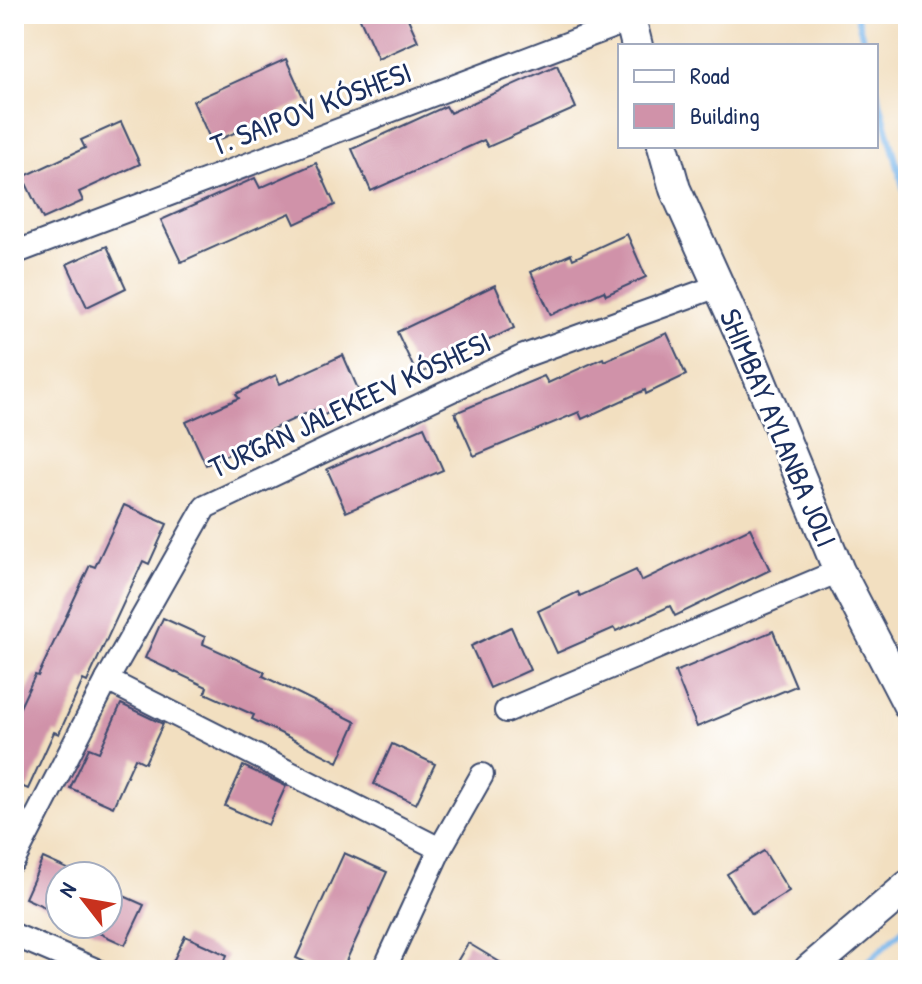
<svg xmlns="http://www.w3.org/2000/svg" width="922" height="984" font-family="'Patrick Hand',sans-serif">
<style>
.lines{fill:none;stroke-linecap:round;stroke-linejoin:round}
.stream{stroke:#77b5ea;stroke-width:6}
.building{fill:#d092a9}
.street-casing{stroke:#3b496d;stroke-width:26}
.secondary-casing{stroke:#3b496d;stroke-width:34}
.street{stroke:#fff;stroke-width:22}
.secondary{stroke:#fff;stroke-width:30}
.labels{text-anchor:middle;stroke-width:6;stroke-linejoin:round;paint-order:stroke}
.street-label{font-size:30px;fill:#1b2f5e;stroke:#fff}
</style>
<rect width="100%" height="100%" fill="#fff"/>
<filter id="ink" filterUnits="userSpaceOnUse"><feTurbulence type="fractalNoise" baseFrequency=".0125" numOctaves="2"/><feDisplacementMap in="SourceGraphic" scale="16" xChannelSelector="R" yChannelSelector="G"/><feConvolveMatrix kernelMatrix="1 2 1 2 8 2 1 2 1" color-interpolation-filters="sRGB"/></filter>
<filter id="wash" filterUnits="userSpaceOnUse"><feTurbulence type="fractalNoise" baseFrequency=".006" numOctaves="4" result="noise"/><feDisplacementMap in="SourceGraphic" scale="32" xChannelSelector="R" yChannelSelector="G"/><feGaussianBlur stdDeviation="1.8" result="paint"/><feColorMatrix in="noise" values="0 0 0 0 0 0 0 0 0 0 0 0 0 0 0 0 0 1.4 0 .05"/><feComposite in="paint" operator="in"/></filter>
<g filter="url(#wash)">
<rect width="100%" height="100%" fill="#f2dfc0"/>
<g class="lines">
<g class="stream">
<path d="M856,14L865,46"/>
<path d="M876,87L908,205"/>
<path d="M859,970L908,925"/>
</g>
</g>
<g id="blocks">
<g class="building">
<path d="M358,14H406L418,41L378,59Z"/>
<path d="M286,59L305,101L212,143L193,101Z"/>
<path d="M557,65L576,108L488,147L484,140L371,191L352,149L446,106L450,113Z"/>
<path d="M121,122L140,164L79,192L83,201L43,219L23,177L85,148L81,140Z"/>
<path d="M316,163L335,205L295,224L290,213L181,262L161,220L255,178L260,188Z"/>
<path d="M627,234L646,277L606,295L604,291L551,315L531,272L571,254L573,259Z"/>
<path d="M107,246L126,288L87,307L67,264Z"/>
<path d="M495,285L514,328L417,375L397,332Z"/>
<path d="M667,333L686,375L646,394L645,390L582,419L579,412L474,456L455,413L544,376L548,383L603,358L604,361Z"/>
<path d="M343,355L362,398L322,416L318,408L244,442L246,446L206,465L186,422L239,398L236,394L276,375L280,384Z"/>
<path d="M424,427L443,470L346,512L327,469Z"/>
<path d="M124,505L167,524L149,564L143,561L87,682L83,680L59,734L54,732L28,789L14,783V720L35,675L38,676L90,565L95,567Z"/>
<path d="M750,528L770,570L675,616L670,606L616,631L614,628L557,653L538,611L578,592L580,596L636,570L641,581Z"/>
<path d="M163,618L205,637L203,644L265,672L263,676L356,722L338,762L252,719L254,715L205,693L207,687L145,658Z"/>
<path d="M511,627L530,670L490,688L471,646Z"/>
<path d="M773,631L796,686L697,727L675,672Z"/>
<path d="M121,704L163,724L145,763L135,758L113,807L70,788L89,748L99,752Z"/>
<path d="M392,744L435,764L416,804L374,784Z"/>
<path d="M243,766L286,786L268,825L225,806Z"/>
<path d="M764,851L789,891L752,914L727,874Z"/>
<path d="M344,853L387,872L342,970H323L296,958Z"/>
<path d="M43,858L83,876H60V914L25,898Z"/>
<path d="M108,889L144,905L125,945L79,924H108Z"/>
<path d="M185,936L227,955L221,970H169Z"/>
<path d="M468,943L513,970H452Z"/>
</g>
</g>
</g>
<g filter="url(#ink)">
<use href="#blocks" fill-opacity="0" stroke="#3b496d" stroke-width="2"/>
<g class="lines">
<g class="street-casing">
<g id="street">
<path d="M14,253L630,20"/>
<path d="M107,680L440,849"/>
<path d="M506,711L839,571"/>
<path d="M14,860L107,680L205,507L524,356L718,286"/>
<path d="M14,935L96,970"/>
<path d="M384,970L440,849L482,775"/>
</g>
</g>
<g class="secondary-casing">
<g id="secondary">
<path d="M629,14L637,46"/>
<path d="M663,146L675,189L749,353L839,571L908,704"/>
<path d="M809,970L908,886"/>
</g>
</g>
<use href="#street" class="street"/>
<use href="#secondary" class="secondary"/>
</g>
</g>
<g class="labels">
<g class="street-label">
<text transform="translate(311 109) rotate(-21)" y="10">T. SAIPOV KÓSHESI</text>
<text transform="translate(350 405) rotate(-25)" y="10">TURǴAN JALEKEEV KÓSHESI</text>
<text transform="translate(778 428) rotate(67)" y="10">SHIMBAY AYLANBA JOLI</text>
</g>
</g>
<rect width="922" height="984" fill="none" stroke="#fff" stroke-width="48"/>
<rect x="618" y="44" width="260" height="104" fill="#ffffff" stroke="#a4acbf" stroke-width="2"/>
<rect x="634" y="70" width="40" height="12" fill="#ffffff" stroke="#a4acbf" stroke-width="2"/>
<text x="690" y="84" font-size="24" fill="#1b2f5e">Road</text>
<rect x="634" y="104" width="40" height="24" fill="#d092a9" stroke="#a4acbf" stroke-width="2"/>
<text x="690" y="124" font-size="24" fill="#1b2f5e">Building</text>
<g transform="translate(84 900) rotate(301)"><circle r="38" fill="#ffffff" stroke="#a4acbf" stroke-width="2"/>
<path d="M0-6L14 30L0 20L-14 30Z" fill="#c8321e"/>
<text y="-12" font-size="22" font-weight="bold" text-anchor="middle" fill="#1b2f5e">N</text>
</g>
</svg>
